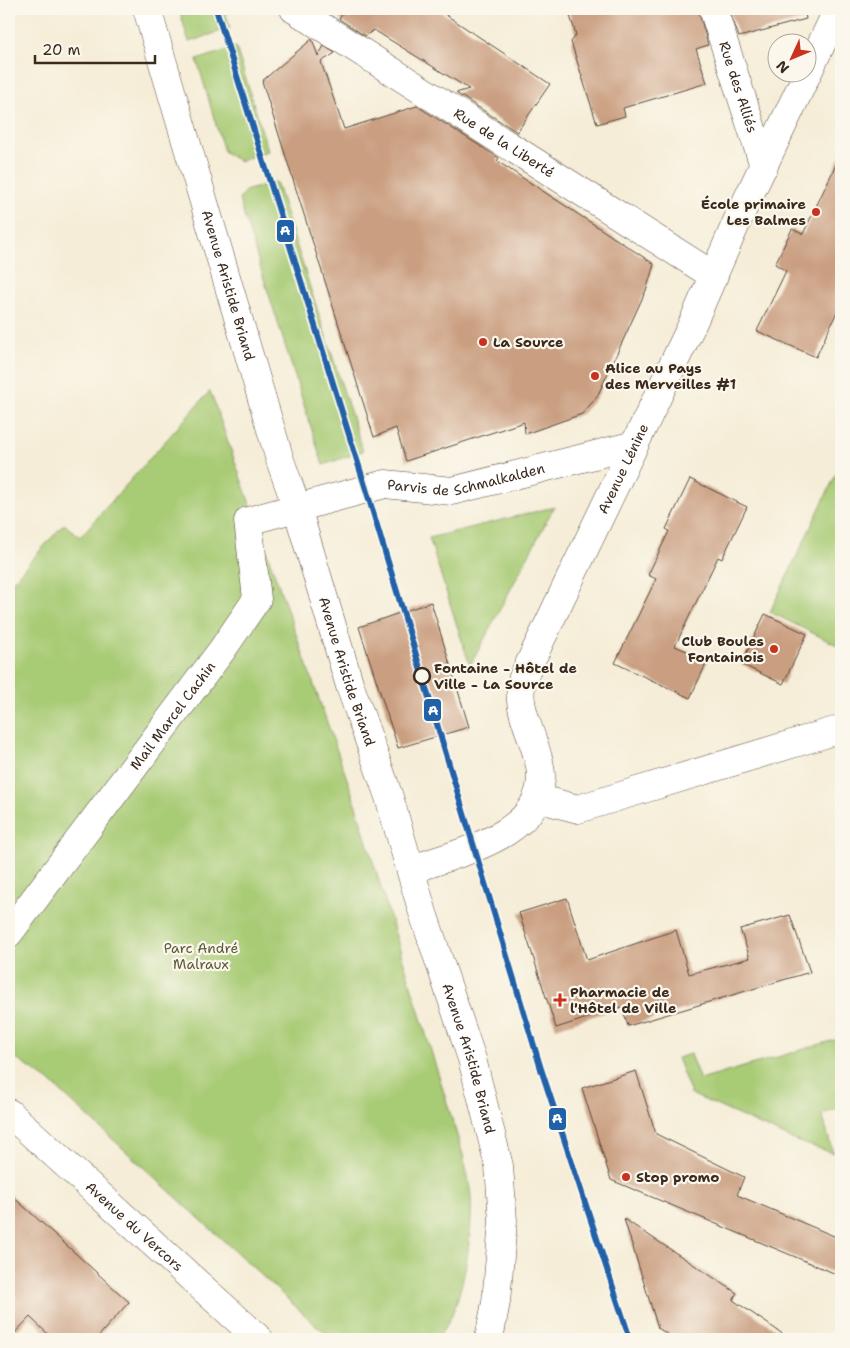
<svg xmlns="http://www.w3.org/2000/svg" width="850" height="1348" font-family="'Shantell Sans',sans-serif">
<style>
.green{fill:#a8cb74;stroke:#727a49}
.building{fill:#ca9f81}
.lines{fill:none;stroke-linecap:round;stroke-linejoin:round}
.street-casing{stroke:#57473a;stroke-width:29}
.secondary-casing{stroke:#57473a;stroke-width:29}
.street{stroke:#fff;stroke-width:28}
.secondary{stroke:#fff;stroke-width:28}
.tram-1-casing{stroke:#fbf7ec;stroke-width:10}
.tram-1{stroke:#2061a7;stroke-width:6}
.poi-dot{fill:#c8321e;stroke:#fbf7ec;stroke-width:2}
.stop-dot{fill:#fbf7ec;stroke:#3b2a1e;stroke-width:2.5}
.labels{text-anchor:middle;stroke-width:4.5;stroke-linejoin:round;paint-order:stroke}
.street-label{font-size:14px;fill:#3b2a1e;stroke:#fbf7ec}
.poi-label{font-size:14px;font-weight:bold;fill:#3b2a1e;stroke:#fbf7ec;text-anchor:start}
.stop-label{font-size:14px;font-weight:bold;fill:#3b2a1e;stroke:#fbf7ec;text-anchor:start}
.park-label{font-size:14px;fill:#5c5a38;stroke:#fbf7ec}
.line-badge{stroke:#fbf7ec;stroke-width:2}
.badge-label{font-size:14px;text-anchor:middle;font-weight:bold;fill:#fff}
</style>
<rect width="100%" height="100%" fill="#fbf7ec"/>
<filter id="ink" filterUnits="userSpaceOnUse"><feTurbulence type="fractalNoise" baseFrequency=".02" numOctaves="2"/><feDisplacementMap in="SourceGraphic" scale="10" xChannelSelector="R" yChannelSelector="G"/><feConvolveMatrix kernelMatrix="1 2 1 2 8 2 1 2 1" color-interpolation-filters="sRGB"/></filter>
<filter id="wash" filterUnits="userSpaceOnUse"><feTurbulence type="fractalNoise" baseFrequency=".0096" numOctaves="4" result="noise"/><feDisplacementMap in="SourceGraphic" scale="20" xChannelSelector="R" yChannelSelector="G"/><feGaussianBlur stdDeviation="1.12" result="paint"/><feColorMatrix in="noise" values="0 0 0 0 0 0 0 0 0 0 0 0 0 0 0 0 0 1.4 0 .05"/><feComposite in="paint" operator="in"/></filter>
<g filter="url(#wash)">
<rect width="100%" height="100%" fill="#f5edd7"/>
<g class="green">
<path d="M179,9H224L230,28L189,42Z"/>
<path d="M236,47L268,151L239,161L224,152L197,60Z"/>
<path d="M276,182L363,451L323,465L239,200L245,191Z"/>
<path d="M210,391L352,793L463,1155C466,1169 470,1183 471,1197C473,1233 463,1314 436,1339H335L318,1327L48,1080L9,1054V585L64,524L80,537Z"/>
<path d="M839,468L841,469V647L770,612Z"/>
<path d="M554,507L470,666L429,538Z"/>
<path d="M841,1038V1108L822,1114L833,1153L796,1141L691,1094L677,1058L690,1054L700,1080Z"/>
</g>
<g id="blocks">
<g class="building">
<path d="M341,9H437L550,84L517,132L456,93L469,89L374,30L365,36L339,19L344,11Z"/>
<path d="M568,9H698L708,45L696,49L707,83L623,108L625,116L597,124L571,42L576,35Z"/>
<path d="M729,9H804L806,19L739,37Z"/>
<path d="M312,39L318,56L324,46L335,53L321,62L344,129L417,106L499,158L497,161L654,264L647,288L597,397L582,414L525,434L524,422L406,461L396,428L374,437L262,81Z"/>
<path d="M841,154V303L816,357L757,331L786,271L775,264L792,229L803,234Z"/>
<path d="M690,479L747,507L722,559L718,557L675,646L708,660L690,698L615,663L656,579L648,575L669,531L666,529Z"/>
<path d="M431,602L469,727L398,748L359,627Z"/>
<path d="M765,614L807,634L783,684L741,664Z"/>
<path d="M567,898L587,960L676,930L689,974L750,958L740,929L790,915L810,972L628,1026L622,1007L556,1028L519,913Z"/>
<path d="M636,1071L656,1134L744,1177L737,1195L841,1239V1276L611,1180L582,1088Z"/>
<path d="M9,1193L129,1302L96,1339H53L30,1317L9,1339Z"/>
<path d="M624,1219L737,1293L733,1300L790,1339H674L658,1328Z"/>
</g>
</g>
</g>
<g filter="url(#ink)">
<use href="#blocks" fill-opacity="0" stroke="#57473a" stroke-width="1"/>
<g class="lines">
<g class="street-casing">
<g id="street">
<path id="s1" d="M147,9L280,460L297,508L350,686L389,797L423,913L472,1059L499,1166L503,1221L496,1302L489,1339"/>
<path id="s2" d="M294,9L714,276"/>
<path id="s3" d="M713,9L764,166"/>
<path d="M537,798L578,809L841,729"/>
<path id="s4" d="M411,870C454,853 542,837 541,776C541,763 536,751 532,739C525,718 516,699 523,677L691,327L738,219L838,9"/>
<path id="s5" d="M9,933L222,650L257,599L248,521L385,484L452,491L634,445"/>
</g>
</g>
<g class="secondary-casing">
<g id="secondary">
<path id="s6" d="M9,1113L259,1339"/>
</g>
</g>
<use href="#street" class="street"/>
<use href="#secondary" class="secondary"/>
<g class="tram-1-casing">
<path id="tram-1" d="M216,9L366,489L541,1069L630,1339"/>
</g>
<use href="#tram-1" class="tram-1"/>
</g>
</g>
<g class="poi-dot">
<circle cx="816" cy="212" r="5"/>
<circle cx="483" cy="342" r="5"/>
<circle cx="595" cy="376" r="5"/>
<circle cx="774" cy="649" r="5"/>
<path d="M557.5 992.5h5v5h5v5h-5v5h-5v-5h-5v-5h5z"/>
<circle cx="626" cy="1177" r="5"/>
</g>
<circle class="stop-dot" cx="422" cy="676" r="8"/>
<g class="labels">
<g class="street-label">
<text dy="5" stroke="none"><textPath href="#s3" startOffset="82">Rue des Alliés</textPath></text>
<text dy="5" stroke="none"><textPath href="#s2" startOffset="249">Rue de la Liberté</textPath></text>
<text dy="5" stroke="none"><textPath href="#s1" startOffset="288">Avenue Aristide Briand</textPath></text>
<text dy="5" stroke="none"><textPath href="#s4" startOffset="505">Avenue Lénine</textPath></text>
<text dy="5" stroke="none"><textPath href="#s5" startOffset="719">Parvis de Schmalkalden</textPath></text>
<text dy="5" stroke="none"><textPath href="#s1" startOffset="692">Avenue Aristide Briand</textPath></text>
<text dy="5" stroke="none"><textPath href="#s5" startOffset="272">Mail Marcel Cachin</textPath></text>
<text dy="5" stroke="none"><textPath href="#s1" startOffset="1098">Avenue Aristide Briand</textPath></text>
<text dy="5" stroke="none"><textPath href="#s6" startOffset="169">Avenue du Vercors</textPath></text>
</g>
<g class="poi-label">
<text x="806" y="209" text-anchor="end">École primaire<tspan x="806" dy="16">Les Balmes</tspan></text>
<text x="493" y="347">La Source</text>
<text x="605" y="373">Alice au Pays<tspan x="605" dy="16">des Merveilles #1</tspan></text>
<text x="764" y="646" text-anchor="end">Club Boules<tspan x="764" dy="16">Fontainois</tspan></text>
<text x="570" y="997">Pharmacie de<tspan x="570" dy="16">l'Hôtel de Ville</tspan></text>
<text x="636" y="1182">Stop promo</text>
</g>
<g class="stop-label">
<text x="434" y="673">Fontaine - Hôtel de<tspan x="434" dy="16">Ville - La Source</tspan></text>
</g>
<g class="park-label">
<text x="201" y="953">Parc André<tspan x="201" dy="16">Malraux</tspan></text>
</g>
</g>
<g class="line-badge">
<rect x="276" y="219" width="19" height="24" rx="5" fill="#2061a7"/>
<rect x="423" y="698" width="19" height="24" rx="5" fill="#2061a7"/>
<rect x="548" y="1107" width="19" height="24" rx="5" fill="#2061a7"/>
</g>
<g class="badge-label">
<text x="285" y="235">A</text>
<text x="433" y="715">A</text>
<text x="557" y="1123">A</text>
</g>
<rect width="850" height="1348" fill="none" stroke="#fbf7ec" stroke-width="30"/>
<g transform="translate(792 58) rotate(226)"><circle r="24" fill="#fbf7ec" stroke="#aea59a"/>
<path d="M0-4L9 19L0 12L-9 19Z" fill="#c8321e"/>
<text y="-8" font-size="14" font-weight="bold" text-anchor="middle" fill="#3b2a1e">N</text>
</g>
<path d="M35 55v8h120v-8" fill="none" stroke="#3b2a1e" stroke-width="2.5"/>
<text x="42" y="55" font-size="15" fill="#3b2a1e" stroke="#fbf7ec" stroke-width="4" paint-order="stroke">20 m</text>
</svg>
